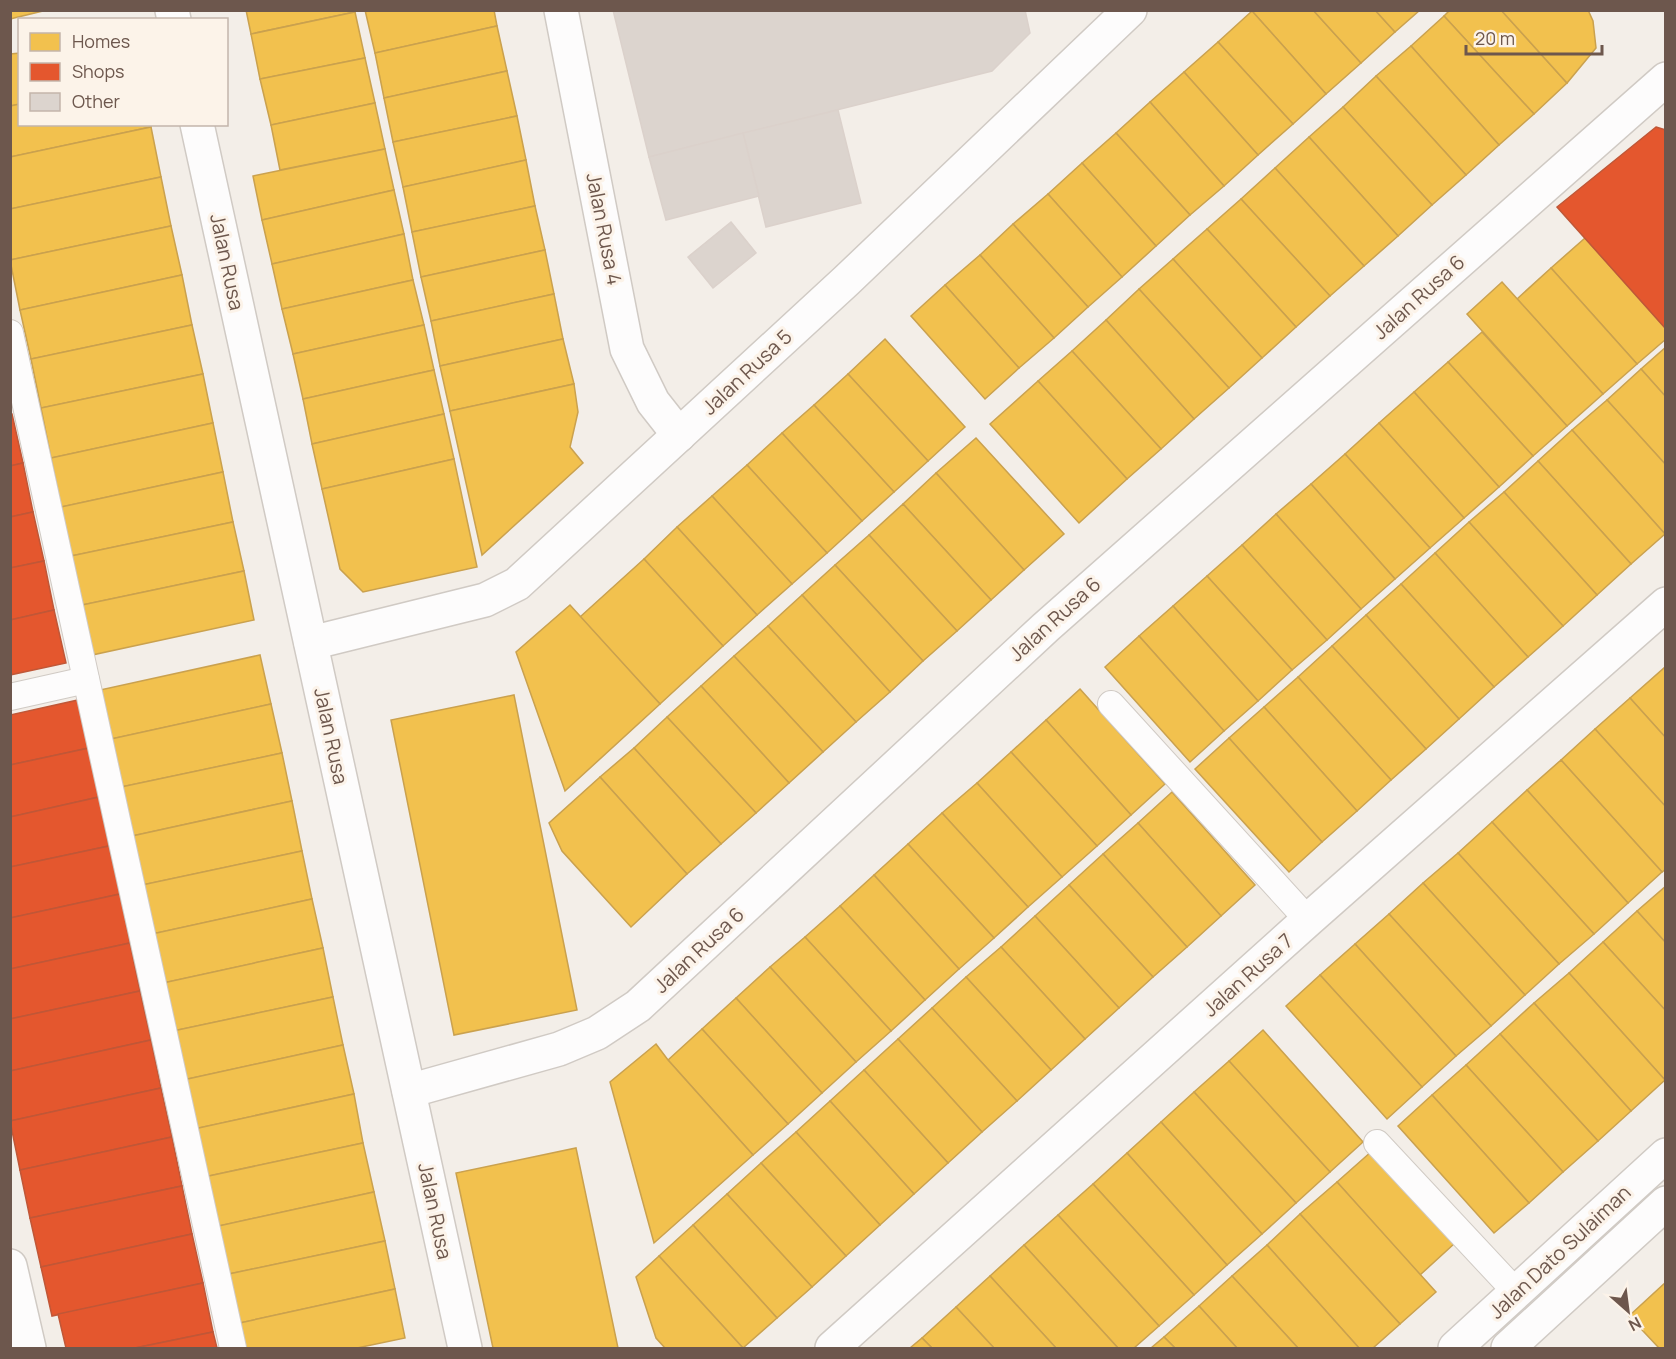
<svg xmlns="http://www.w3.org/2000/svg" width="1676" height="1359" font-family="Manrope,sans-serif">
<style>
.homes{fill:#f2c14e;stroke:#caa14e;stroke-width:1.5}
.shops{fill:#e4572e;stroke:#c05737;stroke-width:1.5}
.building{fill:#dcd4ce;stroke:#dbd1cb;stroke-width:1.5}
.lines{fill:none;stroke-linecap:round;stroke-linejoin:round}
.service-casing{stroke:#d0cac4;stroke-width:28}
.minor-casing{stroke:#d0cac4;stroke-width:36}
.tertiary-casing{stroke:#d0cac4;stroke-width:36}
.service{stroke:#fdfcfc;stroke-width:26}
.minor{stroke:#fdfcfc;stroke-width:33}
.tertiary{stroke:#fdfcfc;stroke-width:33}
.labels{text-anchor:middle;stroke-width:6;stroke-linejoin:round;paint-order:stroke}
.street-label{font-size:20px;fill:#6d574d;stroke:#fcf3e9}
</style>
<rect width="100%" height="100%" fill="#f3eee8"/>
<g class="homes">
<path d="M10,10H47L10,19Z"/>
<path d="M246,10H355V12L251,34Z"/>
<path d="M365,10H494L497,26L375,53Z"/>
<path d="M1313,10L1361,63L1326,94L1252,11Z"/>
<path d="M1313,10H1375L1395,32L1361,63Z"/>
<path d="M1375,10H1420L1395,32Z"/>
<path d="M1450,10H1501L1567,83L1534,114L1444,16Z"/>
<path d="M1501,10H1588L1593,21L1596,48L1567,83Z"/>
<path d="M1252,11L1326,94L1293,124L1218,42Z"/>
<path d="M355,12L365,58L260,79L251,34Z"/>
<path d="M1444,16L1534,114L1499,145L1411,46Z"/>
<path d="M497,26L507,71L384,98L375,53Z"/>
<path d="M1218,42L1293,124L1258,155L1184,72Z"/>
<path d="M1411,46L1499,145L1466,175L1376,76Z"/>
<path d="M20,53V104L10,106V54Z"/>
<path d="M365,58L375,103L271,125L260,79Z"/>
<path d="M507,71L517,116L393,142L384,98Z"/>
<path d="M1184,72L1258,155L1224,186L1150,102Z"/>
<path d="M1376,76L1466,175L1432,205L1343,107Z"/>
<path d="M1150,102L1224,186L1190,215L1116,133Z"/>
<path d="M375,103L385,149L280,170L271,125Z"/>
<path d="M20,104V124H151V127L10,157V106Z"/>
<path d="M1343,107L1432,205L1398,236L1309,137Z"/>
<path d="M517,116L526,160L403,187L393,142Z"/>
<path d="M151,127L161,177L10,209V157Z"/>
<path d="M1116,133L1190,215L1156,246L1082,163Z"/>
<path d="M1309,137L1398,236L1364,266L1275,168Z"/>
<path d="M385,149L394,190L262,220L253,176Z"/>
<path d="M526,160L535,206L412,232L403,187Z"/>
<path d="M1082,163L1156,246L1122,277L1048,194Z"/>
<path d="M1275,168L1364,266L1330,296L1241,199Z"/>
<path d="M161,177L171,226L10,260V209Z"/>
<path d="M394,190L404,234L272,264L262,220Z"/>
<path d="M1048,194L1122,277L1088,307L1013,224Z"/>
<path d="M1241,199L1330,296L1296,327L1207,229Z"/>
<path d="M535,206L545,250L421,277L412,232Z"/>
<path d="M1013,224L1088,307L1054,338L980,255Z"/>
<path d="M171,226L182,275L20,310L10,260Z"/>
<path d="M1207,229L1296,327L1262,358L1173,259Z"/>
<path d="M404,234L413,280L282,309L272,264Z"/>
<path d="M1585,238L1666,329V339L1637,364L1551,268Z"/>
<path d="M545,250L554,294L431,321L421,277Z"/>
<path d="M980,255L1054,338L1019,368L945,285Z"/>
<path d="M1173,259L1262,358L1229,388L1139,289Z"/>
<path d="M1551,268L1637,364L1603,394L1517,299Z"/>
<path d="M182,275L192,325L31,359L20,310Z"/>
<path d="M413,280L424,325L293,354L282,309Z"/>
<path d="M1502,282L1603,394L1567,426L1467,314Z"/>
<path d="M945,285L1019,368L985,399L911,316Z"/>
<path d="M1139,289L1229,388L1194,419L1106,320Z"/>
<path d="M554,294L563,339L440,366L431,321Z"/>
<path d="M1106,320L1194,419L1161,449L1072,351Z"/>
<path d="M192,325L203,374L41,408L31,359Z"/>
<path d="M424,325L434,370L303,399L293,354Z"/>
<path d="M1482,332L1567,426L1533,456L1448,362Z"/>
<path d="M563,339L574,384L450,411L440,366Z"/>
<path d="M885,339L965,427L928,461L848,374Z"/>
<path d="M1666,347V397L1641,369Z"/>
<path d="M1072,351L1161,449L1127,479L1038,381Z"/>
<path d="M1448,362L1533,456L1499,487L1414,392Z"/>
<path d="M1641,369L1666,397V465L1607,400Z"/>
<path d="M434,370L444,414L312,444L303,399Z"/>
<path d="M203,374L213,423L51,458L41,408Z"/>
<path d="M848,374L928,461L894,492L814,405Z"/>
<path d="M1038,381L1127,479L1079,523L990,424Z"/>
<path d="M574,384L578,412L570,447L583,463L482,555L450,411Z"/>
<path d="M1414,392L1499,487L1464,518L1379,423Z"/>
<path d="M1607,400L1666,465L1665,534L1572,430Z"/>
<path d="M814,405L894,492L862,521L782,433Z"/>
<path d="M444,414L454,459L322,489L312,444Z"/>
<path d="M213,423L223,472L61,507L51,458Z"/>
<path d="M1379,423L1464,518L1430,548L1345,454Z"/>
<path d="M1572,430L1665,534L1631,564L1538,461Z"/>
<path d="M782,433L862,521L827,553L747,465Z"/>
<path d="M976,438L1064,534L1024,570L936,473Z"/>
<path d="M1345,454L1430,548L1395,579L1311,484Z"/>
<path d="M454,459L477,567L363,592L340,569L322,489Z"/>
<path d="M1538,461L1631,564L1597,595L1504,492Z"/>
<path d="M747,465L827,553L792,584L712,496Z"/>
<path d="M223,472L233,522L71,556L61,507Z"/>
<path d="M936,473L1024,570L991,600L903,504Z"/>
<path d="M1311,484L1395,579L1361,609L1276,514Z"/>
<path d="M1504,492L1597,595L1563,626L1469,522Z"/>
<path d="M712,496L792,584L757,615L677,527Z"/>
<path d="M903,504L991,600L957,631L869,535Z"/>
<path d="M1276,514L1361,609L1327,640L1242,545Z"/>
<path d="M233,522L244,571L82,605L71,556Z"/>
<path d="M1469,522L1563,626L1528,657L1435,553Z"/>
<path d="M677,527L757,615L723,646L644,559Z"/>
<path d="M869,535L957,631L923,661L835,565Z"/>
<path d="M1242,545L1327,640L1292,670L1207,576Z"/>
<path d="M1435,553L1528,657L1494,687L1401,584Z"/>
<path d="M644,559L723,646L660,704L580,617Z"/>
<path d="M835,565L923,661L890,692L802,595Z"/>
<path d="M244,571L254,620L92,655L82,605Z"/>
<path d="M1207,576L1292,670L1258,701L1173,606Z"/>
<path d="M1401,584L1494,687L1459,719L1366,615Z"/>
<path d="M802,595L890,692L856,722L768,626Z"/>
<path d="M570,605L660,704L565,791L516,652Z"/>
<path d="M1173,606L1258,701L1224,731L1139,636Z"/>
<path d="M1366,615L1459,719L1426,749L1332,646Z"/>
<path d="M768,626L856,722L823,752L734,656Z"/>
<path d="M1139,636L1224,731L1190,762L1105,667Z"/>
<path d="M1332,646L1426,749L1391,780L1298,677Z"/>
<path d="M260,655L271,704L111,739L100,690Z"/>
<path d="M734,656L823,752L789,783L701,686Z"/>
<path d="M1664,668L1666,669V738L1630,698Z"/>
<path d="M1298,677L1391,780L1357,811L1264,707Z"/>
<path d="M701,686L789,783L756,813L667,717Z"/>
<path d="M1080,689L1165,784L1131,815L1046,720Z"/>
<path d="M514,695L577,1010L454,1035L391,720Z"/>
<path d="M1630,698L1666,738V807L1595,729Z"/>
<path d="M271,704L282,753L121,787L111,739Z"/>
<path d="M1264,707L1357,811L1322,842L1229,738Z"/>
<path d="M667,717L756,813L721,844L634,748Z"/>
<path d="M1046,720L1131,815L1097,846L1011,752Z"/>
<path d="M1595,729L1666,807V869L1662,872L1561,760Z"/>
<path d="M1229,738L1322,842L1289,872L1195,769Z"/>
<path d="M634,748L721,844L687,874L600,777Z"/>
<path d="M1011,752L1097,846L1062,877L977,783Z"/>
<path d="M282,753L292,801L132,836L121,787Z"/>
<path d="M1561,760L1662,872L1628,903L1527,790Z"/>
<path d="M600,777L687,874L631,927L562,851L549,823Z"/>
<path d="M977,783L1062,877L1028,907L942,813Z"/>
<path d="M1527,790L1628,903L1594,934L1492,822Z"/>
<path d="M1172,792L1255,885L1221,916L1138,823Z"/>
<path d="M292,801L302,851L142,885L132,836Z"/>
<path d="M942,813L1028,907L994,938L908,844Z"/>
<path d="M1492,822L1594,934L1559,964L1458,853Z"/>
<path d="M1138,823L1221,916L1187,947L1103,854Z"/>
<path d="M908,844L994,938L959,969L874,875Z"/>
<path d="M302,851L312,899L152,934L142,885Z"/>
<path d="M1458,853L1559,964L1525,995L1423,883Z"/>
<path d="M1103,854L1187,947L1153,977L1069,885Z"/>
<path d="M874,875L959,969L925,1000L840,906Z"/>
<path d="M1423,883L1525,995L1491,1026L1389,914Z"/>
<path d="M1069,885L1153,977L1119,1008L1035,916Z"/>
<path d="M1666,886V943L1637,911Z"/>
<path d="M312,899L323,948L163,983L152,934Z"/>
<path d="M840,906L925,1000L891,1031L805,937Z"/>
<path d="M1637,911L1666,943V1011L1603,942Z"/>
<path d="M1389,914L1491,1026L1456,1056L1355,944Z"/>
<path d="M1035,916L1119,1008L1085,1039L1001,947Z"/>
<path d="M805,937L891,1031L856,1062L770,967Z"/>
<path d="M1603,942L1666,1011L1665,1080L1569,973Z"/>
<path d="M1355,944L1456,1056L1422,1087L1320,975Z"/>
<path d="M1001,947L1085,1039L1051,1070L966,977Z"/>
<path d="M323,948L333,997L173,1031L163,983Z"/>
<path d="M770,967L856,1062L822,1093L736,998Z"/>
<path d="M1569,973L1665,1080L1631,1111L1534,1003Z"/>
<path d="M1320,975L1422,1087L1387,1119L1286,1006Z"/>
<path d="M966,977L1051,1070L1017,1101L932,1008Z"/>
<path d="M333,997L343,1045L183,1080L173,1031Z"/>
<path d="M736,998L822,1093L788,1124L702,1029Z"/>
<path d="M1534,1003L1631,1111L1598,1141L1500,1034Z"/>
<path d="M932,1008L1017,1101L982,1132L898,1039Z"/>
<path d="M702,1029L788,1124L753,1155L668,1060Z"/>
<path d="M1263,1030L1363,1142L1330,1172L1229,1061Z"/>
<path d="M1500,1034L1598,1141L1563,1172L1466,1065Z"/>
<path d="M898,1039L982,1132L948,1163L864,1070Z"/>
<path d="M656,1044L668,1060L753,1155L654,1243L610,1082Z"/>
<path d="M343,1045L354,1094L194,1129L183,1080Z"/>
<path d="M1229,1061L1330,1172L1296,1203L1194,1092Z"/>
<path d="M1466,1065L1563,1172L1529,1203L1432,1095Z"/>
<path d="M864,1070L948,1163L914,1194L830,1101Z"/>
<path d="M1194,1092L1296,1203L1262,1234L1161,1122Z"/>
<path d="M354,1094L363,1143L204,1177L194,1129Z"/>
<path d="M1432,1095L1529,1203L1494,1233L1398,1126Z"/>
<path d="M830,1101L914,1194L880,1225L796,1132Z"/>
<path d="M1161,1122L1262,1234L1227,1265L1127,1153Z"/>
<path d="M796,1132L880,1225L846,1256L761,1163Z"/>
<path d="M363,1143L374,1192L214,1227L204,1177Z"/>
<path d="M576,1148L618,1348H493L456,1173Z"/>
<path d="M1372,1151L1455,1243L1420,1275L1337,1182Z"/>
<path d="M1127,1153L1227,1265L1194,1295L1093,1184Z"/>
<path d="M761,1163L846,1256L812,1287L727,1194Z"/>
<path d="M1337,1182L1436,1292L1400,1324L1300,1214Z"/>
<path d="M1093,1184L1194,1295L1159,1326L1058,1215Z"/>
<path d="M374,1192L385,1241L224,1275L214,1227Z"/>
<path d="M727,1194L812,1287L777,1318L693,1225Z"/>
<path d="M1300,1214L1400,1324L1373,1348H1359L1267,1245Z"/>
<path d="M1058,1215L1159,1326L1134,1348H1118L1024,1245Z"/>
<path d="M693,1225L777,1318L743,1348L659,1256Z"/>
<path d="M385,1241L395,1289L235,1324L224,1275Z"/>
<path d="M1024,1245L1118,1348H1056L990,1276Z"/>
<path d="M1267,1245L1359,1348H1298L1232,1276Z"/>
<path d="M659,1256L743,1348H665L656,1338L636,1277Z"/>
<path d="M990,1276L1056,1348H994L956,1307Z"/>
<path d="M1232,1276L1298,1348H1237L1199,1306Z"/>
<path d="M1666,1282V1348H1659L1629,1316Z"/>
<path d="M395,1289L405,1338L357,1348H240L235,1324Z"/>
<path d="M1199,1306L1237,1348H1175L1164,1337Z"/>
<path d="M956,1307L994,1348H932L922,1338Z"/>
<path d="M1164,1337L1175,1348H1151Z"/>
<path d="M922,1338L932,1348H910Z"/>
</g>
<g class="shops">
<path d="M1656,127L1666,130V329L1557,207Z"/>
<path d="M10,414H12L23,463L10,466Z"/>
<path d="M23,463L33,512L10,517V466Z"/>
<path d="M33,512L44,561L10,568V517Z"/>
<path d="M44,561L54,610L10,620V568Z"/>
<path d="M54,610L66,663L10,675V620Z"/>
<path d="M78,700L89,748L10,765V715Z"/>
<path d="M89,748L99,797L10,817V765Z"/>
<path d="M99,797L109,846L10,867V817Z"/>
<path d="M109,846L120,894L10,918V867Z"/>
<path d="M120,894L130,943L10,969V918Z"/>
<path d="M130,943L140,991L10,1019V969Z"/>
<path d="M140,991L151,1040L10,1071V1019Z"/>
<path d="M151,1040L161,1088L10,1121V1071Z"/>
<path d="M161,1088L172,1137L20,1170L10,1121Z"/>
<path d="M172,1137L182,1186L30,1218L20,1170Z"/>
<path d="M182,1186L192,1234L41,1267L30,1218Z"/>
<path d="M192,1234L203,1283L52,1316L41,1267Z"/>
<path d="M203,1283L213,1332L135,1348H66L58,1314Z"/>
<path d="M213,1332L217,1348H135Z"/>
</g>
<g class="building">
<path d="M613,10H1025L1030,33L992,71L649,157Z"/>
<path d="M838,110L861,203L766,227L743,133Z"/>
<path d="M743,133L759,196L666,220L649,157Z"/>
<path d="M731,222L756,253L713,288L688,257Z"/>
</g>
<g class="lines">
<g class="service-casing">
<g id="service">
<path d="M10,333L233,1348"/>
<path d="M10,697L86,680"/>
<path d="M1111,704L1308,920"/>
<path d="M1377,1143L1516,1292"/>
</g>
</g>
<g class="minor-casing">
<g id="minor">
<path d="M172,10L174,20"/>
<path d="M561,10L627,349L653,402L679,435"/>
<path d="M197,124L465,1348"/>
<path d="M311,643L485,600L517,584L846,281L1130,10"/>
<path d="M409,1091L559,1049L597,1033L638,1006L1046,627L1666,79"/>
<path d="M10,1266L29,1348"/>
<path d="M832,1348L1308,920L1666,604"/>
</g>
</g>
<g class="tertiary-casing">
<g id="tertiary">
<path d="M1455,1348L1666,1155"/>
<path d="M1508,1348L1666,1203"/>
</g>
</g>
<use href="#service" class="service"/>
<use href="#minor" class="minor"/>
<use href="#tertiary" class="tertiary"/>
</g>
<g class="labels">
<g class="street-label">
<text transform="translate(604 229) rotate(79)" y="7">Jalan Rusa 4</text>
<text transform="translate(227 262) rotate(78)" y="7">Jalan Rusa</text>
<text transform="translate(1419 297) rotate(-42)" y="7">Jalan Rusa 6</text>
<text transform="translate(747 372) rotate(-43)" y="7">Jalan Rusa 5</text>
<text transform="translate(1055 619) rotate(-42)" y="7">Jalan Rusa 6</text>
<text transform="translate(331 736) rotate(78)" y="7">Jalan Rusa</text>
<text transform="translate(699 950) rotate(-43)" y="7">Jalan Rusa 6</text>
<text transform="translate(1248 975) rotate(-42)" y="7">Jalan Rusa 7</text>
<text transform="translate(435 1211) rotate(78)" y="7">Jalan Rusa</text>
<text transform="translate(1560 1252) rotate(-43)" y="7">Jalan Dato Sulaiman</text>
</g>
</g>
<rect width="1676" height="1359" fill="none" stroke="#6d574d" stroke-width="24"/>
<rect x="18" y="18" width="210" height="108" fill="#fcf3e9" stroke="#c3b5ab" stroke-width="1.5"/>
<rect x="30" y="33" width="30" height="18" fill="#f2c14e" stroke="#c3b5ab" stroke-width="1.5"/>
<text x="72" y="48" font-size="18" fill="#6d574d">Homes</text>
<rect x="30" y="63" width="30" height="18" fill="#e4572e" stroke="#c3b5ab" stroke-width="1.5"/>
<text x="72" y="78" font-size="18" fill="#6d574d">Shops</text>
<rect x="30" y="93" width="30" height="18" fill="#dcd4ce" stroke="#c3b5ab" stroke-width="1.5"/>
<text x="72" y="108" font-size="18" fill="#6d574d">Other</text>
<g transform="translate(1628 1311) rotate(152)" stroke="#fcf3e9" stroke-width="4.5" paint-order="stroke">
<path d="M0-4.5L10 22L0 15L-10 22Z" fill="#6d574d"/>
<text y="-9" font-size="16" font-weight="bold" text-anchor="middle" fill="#6d574d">N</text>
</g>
<path d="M1466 45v9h136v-9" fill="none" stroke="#6d574d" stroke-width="3"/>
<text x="1475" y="45" font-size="18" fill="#6d574d" stroke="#fcf3e9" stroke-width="4.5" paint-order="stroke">20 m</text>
</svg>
